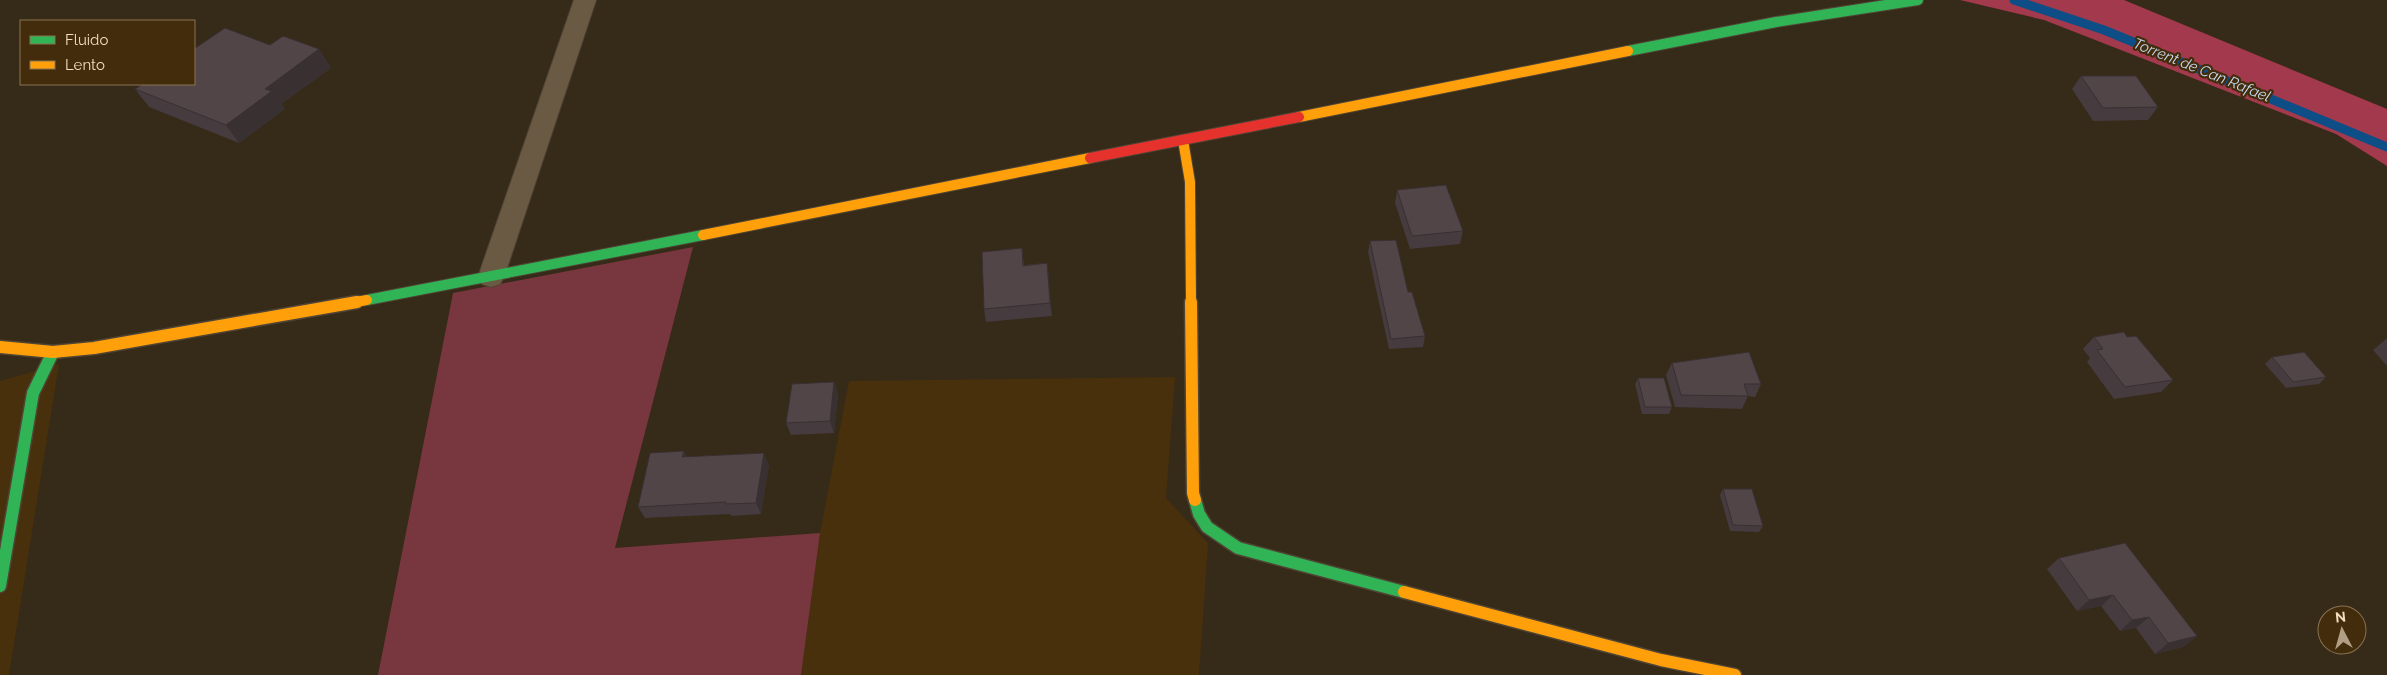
<svg xmlns="http://www.w3.org/2000/svg" width="2387" height="675" font-family="Raleway,sans-serif">
<style>
.built{fill:#48300d}
.green{fill:#78363e}
.forest{fill:#a2394c}
.lines{fill:none;stroke-linecap:round;stroke-linejoin:round}
.stream{stroke:#0d4e87;stroke-width:9}
.street-casing{stroke:#504435;stroke-width:2}
.fast-far1-casing{stroke:#504435;stroke-width:12}
.fast-casing{stroke:#504435;stroke-width:15}
.slow-far1-casing{stroke:#504435;stroke-width:12}
.slow-casing{stroke:#504435;stroke-width:15}
.jam-casing{stroke:#504435;stroke-width:12}
.street{fill:#6a5a44;fill-rule:evenodd}
.fast-far1{stroke:#30b455;stroke-width:10}
.fast{stroke:#30b455;stroke-width:12}
.slow-far1{stroke:#ff9f0a;stroke-width:10}
.slow{stroke:#ff9f0a;stroke-width:12}
.jam{stroke:#e5322d;stroke-width:10}
.wall{fill:#463b3e}
.shaded-wall{fill:#393032}
.building{fill:#514548;stroke:#393032}
.labels{text-anchor:middle;stroke-width:4.5;stroke-linejoin:round;paint-order:stroke}
.water-label{font-size:15px;font-style:italic;fill:#c7daf0;stroke:#432c0b}
</style>
<rect width="100%" height="100%" fill="#362a18"/>
<g class="built">
<path d="M59,364L9,675H0V381Z"/>
<path d="M1175,377L1166,498L1208,543L1199,675H801L820,533L849,381Z"/>
</g>
<path class="green" d="M693,247L615,548L820,533L801,675H378L453,293Z"/>
<path class="forest" d="M1960,0H2124L2387,109V166L2336,134L2044,20Z"/>
<g class="lines">
<path class="stream" d="M2014,0L2104,30L2387,147"/>
<g class="street-casing">
<path id="street" d="M574,0H596L504,277L500,284L491,287L482,284L478,277Z"/>
</g>
<g class="fast-far1-casing">
<g id="fast-far1">
<path d="M1628,51L1776,22L1918,0"/>
<path d="M367,300L703,235"/>
</g>
</g>
<g class="fast-casing">
<g id="fast">
<path d="M1195,500L1199,514L1207,527L1238,548L1404,592"/>
<path d="M0,586L33,393L53,352"/>
</g>
</g>
<g class="slow-far1-casing">
<g id="slow-far1">
<path d="M1299,117L1628,51"/>
<path d="M1183,140L1190,182L1191,303"/>
<path d="M703,235L1090,158"/>
<path d="M350,303L367,300"/>
</g>
</g>
<g class="slow-casing">
<g id="slow">
<path d="M1191,302L1193,493L1195,500"/>
<path d="M0,347L53,352L94,348L357,302"/>
<path d="M1404,592L1661,660L1735,675"/>
</g>
</g>
<g class="jam-casing">
<path id="jam" d="M1090,158L1299,117"/>
</g>
<use href="#street" class="street"/>
<use href="#fast-far1" class="fast-far1"/>
<use href="#fast" class="fast"/>
<use href="#slow-far1" class="slow-far1"/>
<use href="#slow" class="slow"/>
<use href="#jam" class="jam"/>
</g>
<g class="wall">
<path d="M270,45L319,49L331,68L281,104L285,109L239,143L149,107L135,89Z"/>
<path d="M2081,76L2158,107L2148,120L2093,121L2072,89Z"/>
<path d="M1397,190L1463,231L1460,244L1410,249L1395,203Z"/>
<path d="M1370,241L1425,336L1423,347L1389,349L1368,252Z"/>
<path d="M1022,248L1024,265L1047,263L1052,316L986,322L984,309Z"/>
<path d="M2094,337H2127L2173,380L2161,392L2114,399L2087,362L2090,358L2083,349Z"/>
<path d="M2387,338V366L2373,350Z"/>
<path d="M2272,357L2326,377L2319,384L2286,388L2265,364Z"/>
<path d="M1672,363L1761,384L1755,397L1748,396L1742,409L1675,407L1666,375Z"/>
<path d="M1638,378L1672,407L1669,414H1642L1635,384Z"/>
<path d="M834,382L838,394L834,433L791,435L786,423Z"/>
<path d="M687,457L769,465L761,514L732,516L730,514L645,518L638,507Z"/>
<path d="M1723,489L1763,526L1759,532L1730,531L1720,495Z"/>
<path d="M2059,558L2197,636L2183,647L2155,654L2136,628L2120,631L2101,606L2077,611L2047,569Z"/>
</g>
<g class="shaded-wall">
<path d="M319,49L331,68L281,104L285,109L239,143L226,125L265,89Z"/>
<path d="M1047,263L1049,276L1052,316L1050,303Z"/>
<path d="M834,382L838,394L834,433L830,421Z"/>
<path d="M684,451L690,463L682,457Z"/>
<path d="M764,453L769,465L761,514L756,503Z"/>
<path d="M2113,595L2101,606L2077,611L2089,600Z"/>
<path d="M2149,617L2136,628L2120,631L2132,620Z"/>
<path d="M2197,636L2183,647L2155,654L2168,643Z"/>
</g>
<g class="building">
<path d="M225,28L270,45L283,36L319,49L265,89L272,91L226,125L135,89L143,84H194V49Z"/>
<path d="M2081,76H2136L2158,107L2103,108Z"/>
<path d="M1446,185L1463,231L1412,236L1397,190Z"/>
<path d="M1396,240L1408,292H1412L1425,336L1391,339L1370,241Z"/>
<path d="M1022,248L1023,266L1047,263L1050,303L984,309L982,252Z"/>
<path d="M2124,332L2127,337L2136,336L2173,380L2125,387L2097,350L2103,349L2094,337Z"/>
<path d="M1749,352L1761,384H1744L1748,396L1681,395L1672,363Z"/>
<path d="M2304,352L2326,377L2293,382L2272,357Z"/>
<path d="M1638,378H1664L1672,407H1645Z"/>
<path d="M834,382L830,421L786,423L792,384Z"/>
<path d="M684,451L682,457L764,453L756,503L726,504V502L638,507L650,453Z"/>
<path d="M1723,489H1752L1763,526L1733,525Z"/>
<path d="M2125,543L2197,636L2168,643L2149,617L2132,620L2113,595L2089,600L2059,558Z"/>
</g>
<g class="labels">
<g class="water-label">
<text transform="translate(2202 70) rotate(22)" y="5">Torrent de Can Rafael</text>
</g>
</g>
<rect x="20" y="20" width="175" height="65" fill="#432c0b" stroke="#8a7253"/>
<rect x="30" y="36" width="25" height="8" fill="#30b455" stroke="#8a7253"/>
<text x="65" y="45" font-size="15" fill="#f5dcbf">Fluido</text>
<rect x="30" y="61" width="25" height="8" fill="#ff9f0a" stroke="#8a7253"/>
<text x="65" y="70" font-size="15" fill="#f5dcbf">Lento</text>
<g transform="translate(2342 630) rotate(354)"><circle r="24" fill="#432c0b" stroke="#8a7253"/>
<path d="M0-4L9 19L0 12L-9 19Z" fill="#b29e85"/>
<text y="-8" font-size="14" font-weight="bold" text-anchor="middle" fill="#f5dcbf">N</text>
</g>
</svg>
